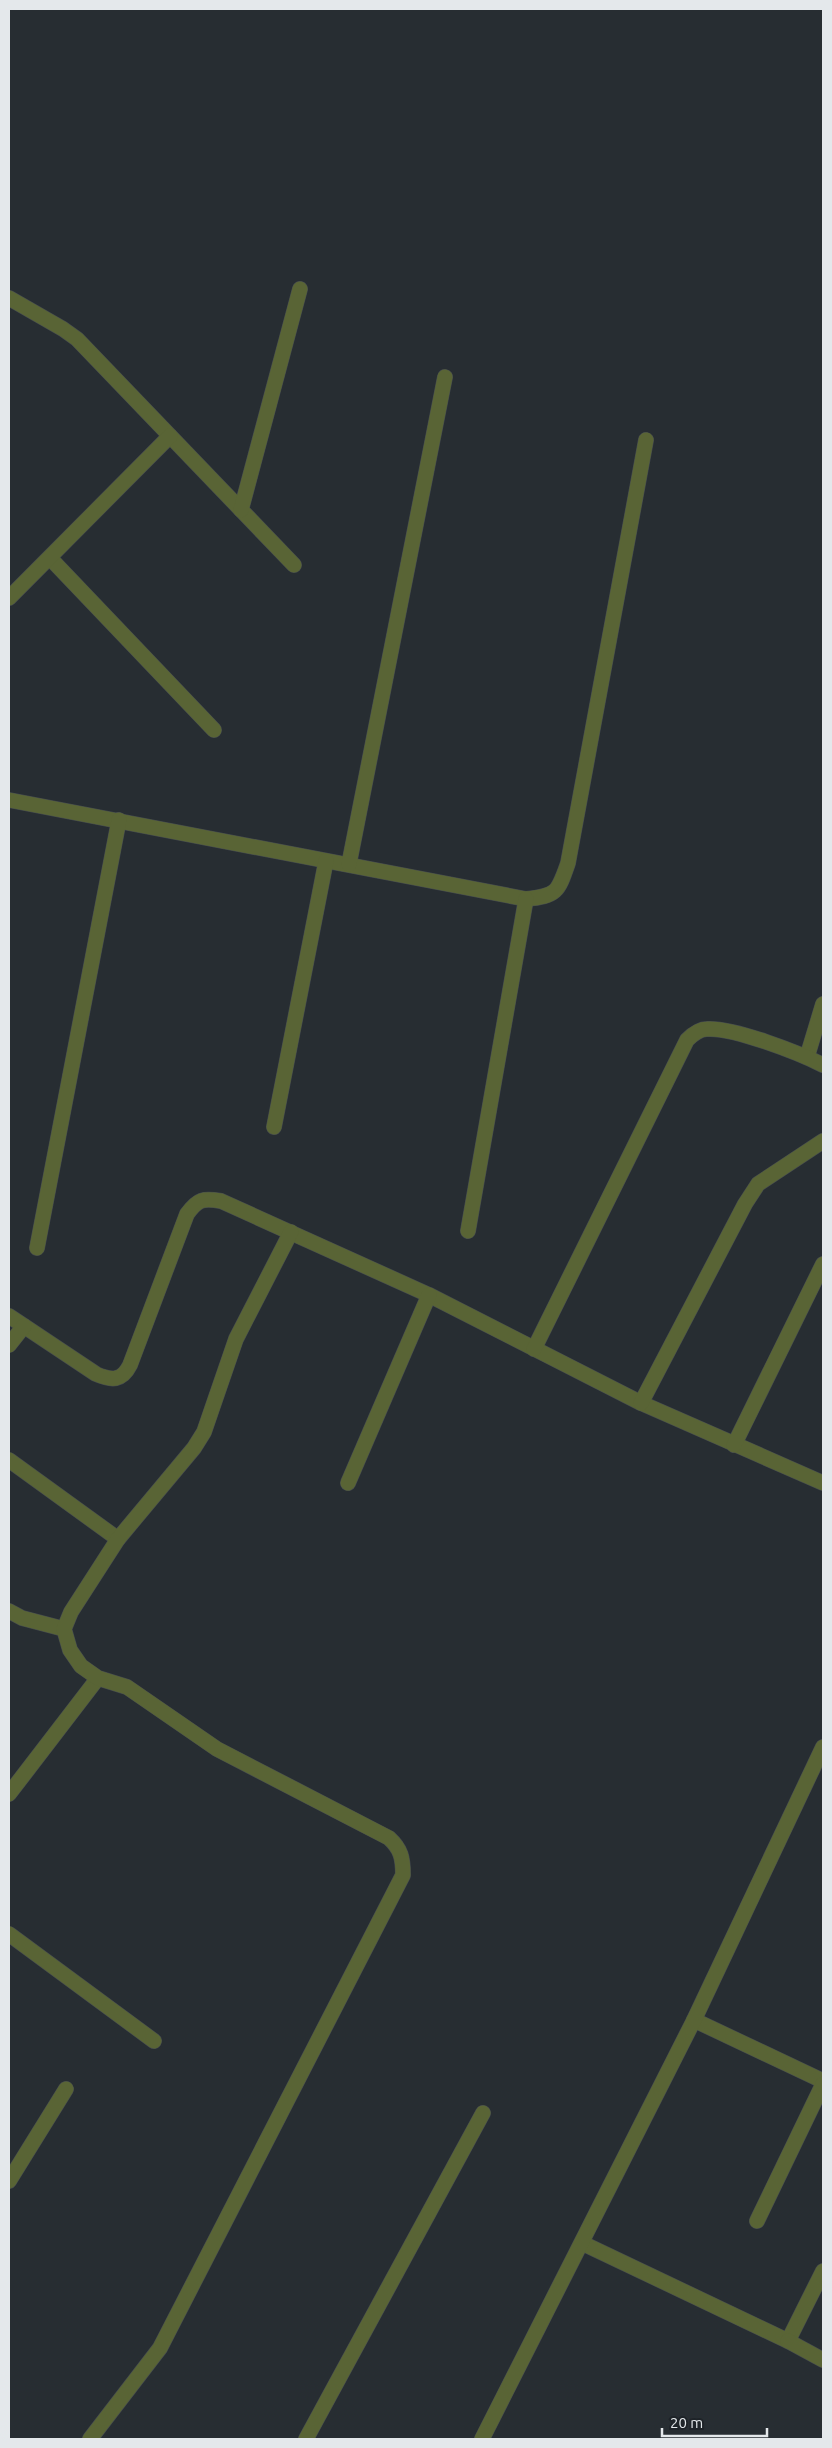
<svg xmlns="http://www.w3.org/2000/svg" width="832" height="2448" font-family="Ubuntu,sans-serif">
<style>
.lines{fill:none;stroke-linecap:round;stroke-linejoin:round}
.minor-casing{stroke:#454b50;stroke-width:16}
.minor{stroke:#596435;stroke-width:15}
</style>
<rect width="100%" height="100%" fill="#272d32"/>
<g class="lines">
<g class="minor-casing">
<g id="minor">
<path d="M9,298L63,329L77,339L294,565"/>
<path d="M241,510L300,289"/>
<path d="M50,558L214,730"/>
<path d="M9,598L170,436"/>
<path d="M9,800L526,899C557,896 558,892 568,863L646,440"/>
<path d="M349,864L445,377"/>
<path d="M807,1057L823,1004"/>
<path d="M274,1127L326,861"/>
<path d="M468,1231L526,899"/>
<path d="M37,1248L119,820"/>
<path d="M9,1316L96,1374C112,1381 122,1381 130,1365L187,1214C198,1199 203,1198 221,1201L429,1295L641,1403L823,1483"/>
<path d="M9,1345L24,1326"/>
<path d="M534,1349L687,1040C693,1034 699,1029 707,1029C733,1027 799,1053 823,1065"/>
<path d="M641,1403L745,1204L758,1184L823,1141"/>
<path d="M734,1445L823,1264"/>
<path d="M9,1460L118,1539"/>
<path d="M348,1483L429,1295"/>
<path d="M9,1611L22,1618L64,1629"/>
<path d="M9,1794L98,1678"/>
<path d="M9,1934L154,2041"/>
<path d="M694,2020L823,2081"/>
<path d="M9,2181L66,2089"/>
<path d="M757,2221L823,2084"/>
<path d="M582,2243L788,2341L823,2271"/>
<path d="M788,2341L823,2360"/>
<path d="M90,2439L160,2348L403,1875C403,1858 401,1849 389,1838L217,1749L127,1687L98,1678L81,1666L70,1650L64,1629L71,1612L118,1539L194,1448L204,1432L236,1339L291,1232"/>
<path d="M306,2439L483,2113"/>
<path d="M482,2439L694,2020L823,1747"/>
</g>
</g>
<use href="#minor" class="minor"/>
</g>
<rect width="832" height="2448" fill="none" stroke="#e4e8eb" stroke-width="20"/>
<path d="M662 2428v8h105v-8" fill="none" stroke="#e4e8eb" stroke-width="2.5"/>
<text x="670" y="2428" font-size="15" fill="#e4e8eb" stroke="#1e2328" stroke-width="4" paint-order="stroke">20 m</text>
</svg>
